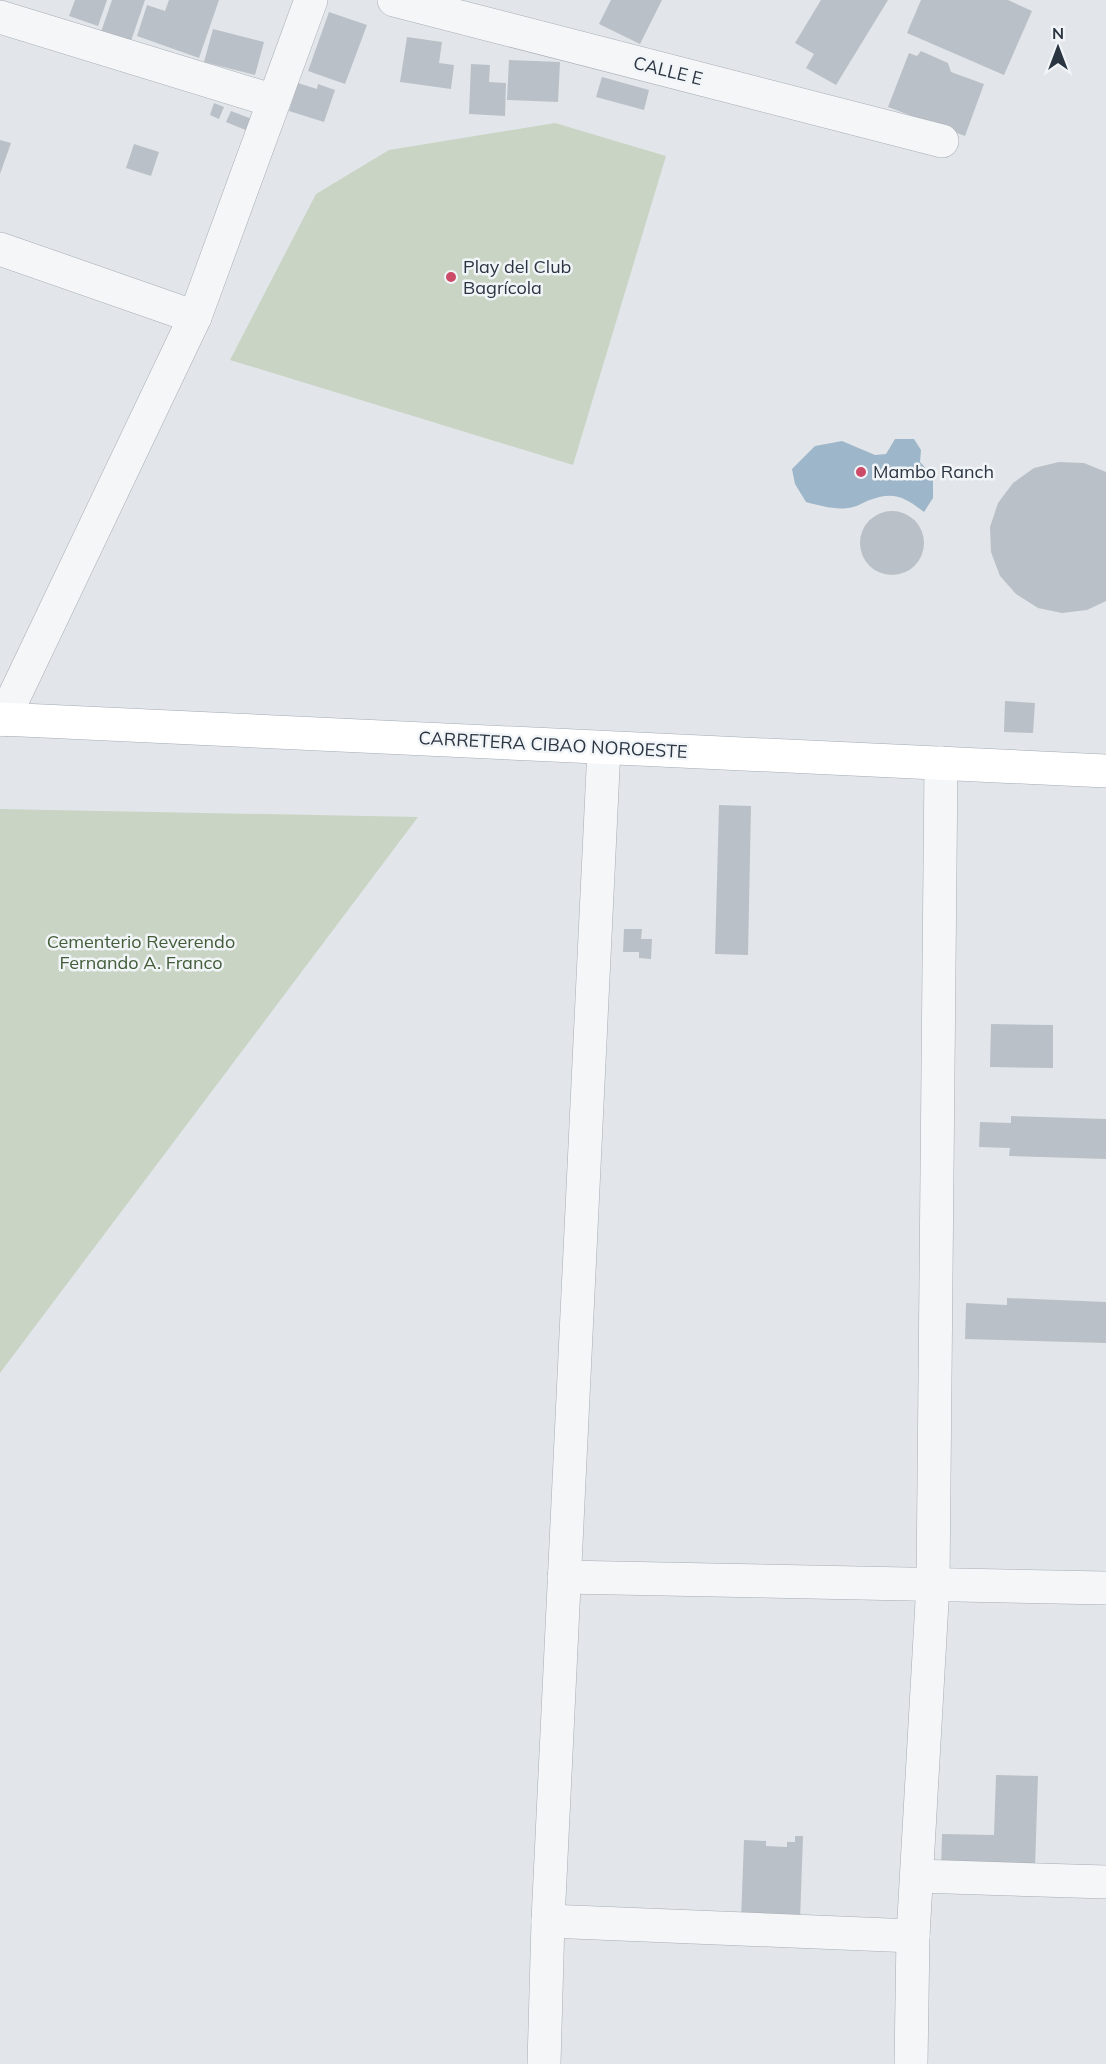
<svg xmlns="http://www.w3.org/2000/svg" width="1106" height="2064" font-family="Mulish,sans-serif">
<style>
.green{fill:#c9d4c4}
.water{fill:#9eb6c9}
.building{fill:#bac0c7}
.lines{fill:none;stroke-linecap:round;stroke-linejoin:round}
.minor-casing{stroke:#a7adb4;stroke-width:34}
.major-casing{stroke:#a2abb6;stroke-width:34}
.minor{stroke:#f5f6f8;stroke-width:33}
.major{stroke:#fff;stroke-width:33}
.poi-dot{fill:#cb4b68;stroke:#f2f5f8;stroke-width:2}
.labels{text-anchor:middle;stroke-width:5;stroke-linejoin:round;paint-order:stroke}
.street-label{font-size:18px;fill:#2b3542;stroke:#f2f5f8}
.poi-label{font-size:18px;fill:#2b3542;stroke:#f2f5f8;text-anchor:start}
.park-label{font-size:18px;fill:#425d38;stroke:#f2f5f8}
</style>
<rect width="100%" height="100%" fill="#e2e6ea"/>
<g class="green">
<path d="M555,123L666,156L573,465L230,360L316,194L389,150Z"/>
<path d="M0,809L418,817L0,1373Z"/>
</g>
<path class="water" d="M895,439H914L921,450L920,462L933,476V498L924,512C903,496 893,491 867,501C862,503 858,506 853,507C838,511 821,506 806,502L795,484L792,469L815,446L842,441L875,455L886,454Z"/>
<g class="building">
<path d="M75,0H107L98,26L69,16Z"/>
<path d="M112,0H145L130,44L100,35Z"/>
<path d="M169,0H219L199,58L137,36L147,5L165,11Z"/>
<path d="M611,0H662L640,44L599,24Z"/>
<path d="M821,0H888L836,85L806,68L814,54L795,43Z"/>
<path d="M921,0H1008L1032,11L1004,75L907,33Z"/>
<path d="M329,12L367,25L345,84L308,71Z"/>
<path d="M213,29L264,42L255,75L204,62Z"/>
<path d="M407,37L442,42L439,63L454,65L451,89L400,82Z"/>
<path d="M921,51L948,63L951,72L984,84L965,136L888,107L909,53L917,56Z"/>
<path d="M509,60L560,62L558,102L507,100Z"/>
<path d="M471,64L490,65L489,82L506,83L505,116L469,114Z"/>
<path d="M602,77L649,90L644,110L596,97Z"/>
<path d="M298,83L317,89L318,84L335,90L324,122L289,111Z"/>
<path d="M214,103L224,107L219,119L210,115Z"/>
<path d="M231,111L252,119L248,131L226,122Z"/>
<path d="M0,140L11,143L0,174Z"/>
<path d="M134,144L159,152L151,176L126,168Z"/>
<path d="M1059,462L1084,463L1106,472V601L1087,610L1062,613L1038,608L1016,594L1000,576L991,552L990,527L998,503L1013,483L1034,468Z"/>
<circle cx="892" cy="543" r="32"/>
<path d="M1005,701L1035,703L1033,733L1004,732Z"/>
<path d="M719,805L751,806L748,955L715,954Z"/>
<path d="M624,929H642L641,939H652L651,959L639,958V952H623Z"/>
<path d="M991,1024L1053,1025V1068L990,1067Z"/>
<path d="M1011,1116L1106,1119V1159L1009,1156L1010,1148L979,1147L980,1122L1011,1123Z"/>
<path d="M1007,1298L1106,1302V1343L965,1339L966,1303L1007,1305Z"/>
<path d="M996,1775L1038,1776L1035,1869L941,1867L942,1834L994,1835Z"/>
<path d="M795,1836H803L800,1921L741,1919L744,1840L766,1841V1846L787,1847V1842H795Z"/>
</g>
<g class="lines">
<g class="minor-casing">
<g id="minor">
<path d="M394,0L942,141"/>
<path d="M0,17L274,101"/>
<path d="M0,249L195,317"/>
<path d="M3,720L195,317L311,0"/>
<path d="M564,1577L1106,1588"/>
<path d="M917,1876L1106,1882"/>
<path d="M548,1921L913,1936"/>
<path d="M544,2064L548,1921L604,748"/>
<path d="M911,2064L913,1936L933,1584L941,763"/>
</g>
</g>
<g class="major-casing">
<path id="major" d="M0,719L1106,771"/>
</g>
<use href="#minor" class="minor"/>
<use href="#major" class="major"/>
</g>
<g class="poi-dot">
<circle cx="451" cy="277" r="6"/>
<circle cx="861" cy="472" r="6"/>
</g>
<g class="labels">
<g class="street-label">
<text transform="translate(668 71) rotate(14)" y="6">CALLE E</text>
<text transform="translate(553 745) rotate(3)" y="6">CARRETERA CIBAO NOROESTE</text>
</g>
<g class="poi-label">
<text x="463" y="273">Play del Club<tspan x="463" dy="21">Bagrícola</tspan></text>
<text x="873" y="478">Mambo Ranch</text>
</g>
<g class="park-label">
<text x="141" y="948">Cementerio Reverendo<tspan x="141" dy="21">Fernando A. Franco</tspan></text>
</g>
</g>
<g transform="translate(1058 48)" stroke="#f2f5f8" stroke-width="4.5" paint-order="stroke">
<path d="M0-4.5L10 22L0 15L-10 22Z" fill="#2b3542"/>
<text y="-9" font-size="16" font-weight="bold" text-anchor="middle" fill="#2b3542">N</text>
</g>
</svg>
